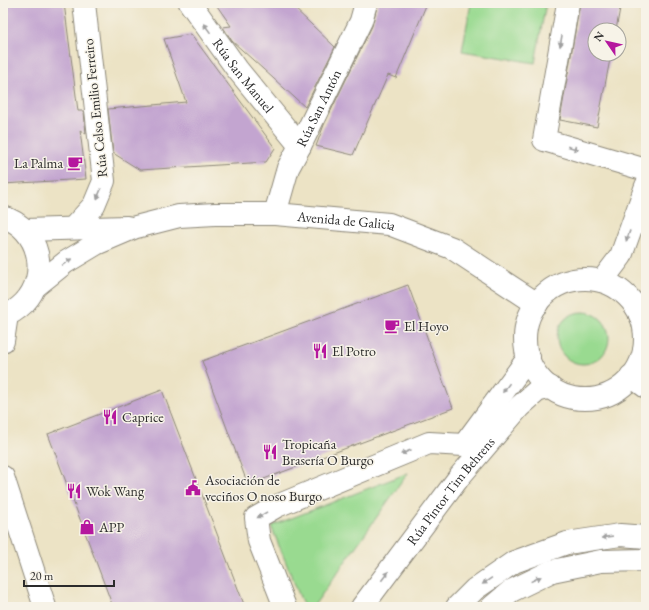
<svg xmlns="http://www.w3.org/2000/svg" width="649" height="610" font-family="'EB Garamond',serif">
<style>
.green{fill:#99da90;stroke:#62825e}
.building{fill:#c3a5d0}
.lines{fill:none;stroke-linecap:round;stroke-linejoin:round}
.minor-casing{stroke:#8c8778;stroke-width:24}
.secondary-casing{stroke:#8c8778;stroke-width:24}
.motorway-casing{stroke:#8c8778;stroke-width:24}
.minor{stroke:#fff;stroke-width:22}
.secondary{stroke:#fff;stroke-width:22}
.motorway{stroke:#fff;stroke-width:22}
.oneway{fill:#a0a0a0}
.labels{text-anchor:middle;stroke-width:3;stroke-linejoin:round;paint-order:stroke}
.street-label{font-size:14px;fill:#2b2b2b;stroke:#f7f3e8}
.poi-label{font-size:14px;fill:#2b2b2b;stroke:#f7f3e8;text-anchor:start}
</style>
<rect width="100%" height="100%" fill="#f7f3e8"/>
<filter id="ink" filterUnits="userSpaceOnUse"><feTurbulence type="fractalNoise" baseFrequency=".025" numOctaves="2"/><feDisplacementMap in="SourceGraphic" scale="8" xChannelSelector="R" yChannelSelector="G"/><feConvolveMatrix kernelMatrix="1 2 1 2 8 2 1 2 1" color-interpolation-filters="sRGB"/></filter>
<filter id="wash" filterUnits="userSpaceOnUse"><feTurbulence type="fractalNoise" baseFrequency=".012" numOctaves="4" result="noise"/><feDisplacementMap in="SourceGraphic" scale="16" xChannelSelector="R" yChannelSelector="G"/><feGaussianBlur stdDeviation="0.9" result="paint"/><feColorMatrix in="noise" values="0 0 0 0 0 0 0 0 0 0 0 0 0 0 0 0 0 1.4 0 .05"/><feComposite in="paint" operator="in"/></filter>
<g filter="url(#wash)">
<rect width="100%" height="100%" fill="#ece3c5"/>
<g class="green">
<path d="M471,3H546L535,63L462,51Z"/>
<circle cx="583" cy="338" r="26"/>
<path d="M408,473L313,607H304L271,526Z"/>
</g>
<g id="blocks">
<g class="building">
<path d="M18,3H64L78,111H84L86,134L80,130L86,179L3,184V5Z"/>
<path d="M215,3H289L335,47L305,107L232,41L223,27L231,26Z"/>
<path d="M378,3H427L396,78L388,75L353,155L316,146L324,125L372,26Z"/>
<path d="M580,3H621L616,30H595V54H611L597,127L560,120Z"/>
<path d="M191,34L275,148L266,162L140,170L113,153L108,109L186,102L164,39Z"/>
<path d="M408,285L453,408L248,485L202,361Z"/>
<path d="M162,390L245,607H113L48,434Z"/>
</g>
</g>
</g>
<g filter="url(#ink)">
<use href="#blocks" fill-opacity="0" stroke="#8c8778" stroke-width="1"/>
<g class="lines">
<g class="minor-casing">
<g id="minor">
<path id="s1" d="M190,3L237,69L300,146"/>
<path d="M568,3L544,140L646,170"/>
<path id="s2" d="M275,214L288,168L300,146L361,21L366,3"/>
<path d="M73,228L94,205L104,181L84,3"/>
<path d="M602,281L621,256L646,186"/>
<path d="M640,315L646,304"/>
<path d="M644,351L646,349"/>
<path d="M285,607L259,541L256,518L277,506L429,443L464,445L529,357"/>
<path id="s3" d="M362,607L460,476L519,407L537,391L550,387"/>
</g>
</g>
<g class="secondary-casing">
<g id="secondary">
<path d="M3,217C40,228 50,276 24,303C18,309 11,314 3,316"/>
<path d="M25,230L127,227"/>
<circle cx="585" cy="339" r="60"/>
<path id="s4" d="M36,286L66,262L96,244L136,227L179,216L215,214H275L389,224L452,248L537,304"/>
<path d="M3,341L7,315"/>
<path d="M631,376L646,387"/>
<path d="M3,477L45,607"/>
</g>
</g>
<g class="motorway-casing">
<g id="motorway">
<path d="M457,607L475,589L514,562L567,543L620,535L646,537"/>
<path d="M492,607L511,591L552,571L601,561L646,560"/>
</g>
</g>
<use href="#minor" class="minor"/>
<use href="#secondary" class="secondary"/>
<use href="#motorway" class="motorway"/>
</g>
<defs><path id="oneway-solid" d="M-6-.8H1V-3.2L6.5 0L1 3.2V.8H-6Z"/></defs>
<g class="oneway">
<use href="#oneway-solid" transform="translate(207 28) rotate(-125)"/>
<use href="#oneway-solid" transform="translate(561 41) rotate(100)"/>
<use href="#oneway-solid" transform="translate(573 148) rotate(17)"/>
<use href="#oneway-solid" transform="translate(99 194) rotate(113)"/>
<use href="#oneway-solid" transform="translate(628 236) rotate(110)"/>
<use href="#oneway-solid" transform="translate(67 262) rotate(-34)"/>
<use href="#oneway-solid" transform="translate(506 388) rotate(126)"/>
<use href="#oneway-solid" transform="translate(406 452) rotate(157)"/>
<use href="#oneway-solid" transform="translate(262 515) rotate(149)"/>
<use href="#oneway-solid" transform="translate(607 537) rotate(172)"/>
<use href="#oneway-solid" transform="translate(385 576) rotate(-53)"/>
<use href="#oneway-solid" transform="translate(536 579) rotate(-26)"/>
<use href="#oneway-solid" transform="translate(487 581) rotate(146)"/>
</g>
</g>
<defs>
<g id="cafe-bare" transform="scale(1.2)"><path d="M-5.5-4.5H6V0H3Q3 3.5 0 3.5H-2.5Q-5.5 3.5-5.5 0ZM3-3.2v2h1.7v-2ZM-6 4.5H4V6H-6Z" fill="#b5179e" stroke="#f7f3e8" stroke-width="2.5" paint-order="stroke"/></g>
<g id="restaurant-bare" transform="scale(1.2)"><path d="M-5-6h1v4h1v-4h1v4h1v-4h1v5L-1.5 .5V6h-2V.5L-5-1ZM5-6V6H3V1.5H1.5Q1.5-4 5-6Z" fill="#b5179e" stroke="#f7f3e8" stroke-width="2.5" paint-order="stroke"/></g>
<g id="civic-bare" transform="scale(1.2)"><path d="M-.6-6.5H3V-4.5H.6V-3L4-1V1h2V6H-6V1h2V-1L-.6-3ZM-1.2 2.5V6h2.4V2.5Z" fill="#b5179e" stroke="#f7f3e8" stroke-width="2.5" paint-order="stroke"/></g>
<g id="shop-bare" transform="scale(1.2)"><path d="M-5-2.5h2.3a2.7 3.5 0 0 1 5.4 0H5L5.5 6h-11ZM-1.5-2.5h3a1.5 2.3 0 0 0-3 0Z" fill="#b5179e" stroke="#f7f3e8" stroke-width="2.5" paint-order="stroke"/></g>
</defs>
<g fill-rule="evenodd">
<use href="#cafe-bare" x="75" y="163"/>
<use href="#cafe-bare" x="392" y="326"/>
<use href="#restaurant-bare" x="320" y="351"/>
<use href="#restaurant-bare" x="110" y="417"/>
<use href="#restaurant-bare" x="270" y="452"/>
<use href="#civic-bare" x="193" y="488"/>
<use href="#restaurant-bare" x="74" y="491"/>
<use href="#shop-bare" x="87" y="527"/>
</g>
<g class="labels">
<g class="street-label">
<text dy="5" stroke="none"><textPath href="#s1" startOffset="90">Rúa San Manuel</textPath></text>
<text transform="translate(95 108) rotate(-96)" y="5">Rúa Celso Emilio Ferreiro</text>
<text dy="5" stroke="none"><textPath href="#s2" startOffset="115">Rúa San Antón</textPath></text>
<text dy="5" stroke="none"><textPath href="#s4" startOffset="329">Avenida de Galicia</textPath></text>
<text dy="5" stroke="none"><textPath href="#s3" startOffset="146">Rúa Pintor Tim Behrens</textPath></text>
</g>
<g class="poi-label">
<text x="63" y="168" text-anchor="end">La Palma</text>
<text x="404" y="331">El Hoyo</text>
<text x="332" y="356">El Potro</text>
<text x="122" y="422">Caprice</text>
<text x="282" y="449">Tropicaña<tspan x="282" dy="16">Brasería O Burgo</tspan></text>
<text x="205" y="485">Asociación de<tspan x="205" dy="16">veciños O noso Burgo</tspan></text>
<text x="86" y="496">Wok Wang</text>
<text x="99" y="532">APP</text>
</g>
</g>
<rect width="649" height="610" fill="none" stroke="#f7f3e8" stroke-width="16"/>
<g transform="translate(607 42) rotate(304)"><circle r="19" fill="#f7f3e8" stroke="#a5a39c"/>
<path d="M0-3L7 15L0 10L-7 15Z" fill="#b5179e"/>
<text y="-6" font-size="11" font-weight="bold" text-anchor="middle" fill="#2b2b2b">N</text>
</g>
<path d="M24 580v6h90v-6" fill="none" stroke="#2b2b2b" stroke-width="2"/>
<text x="30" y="580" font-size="12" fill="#2b2b2b" stroke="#f7f3e8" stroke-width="3" paint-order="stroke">20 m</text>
</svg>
